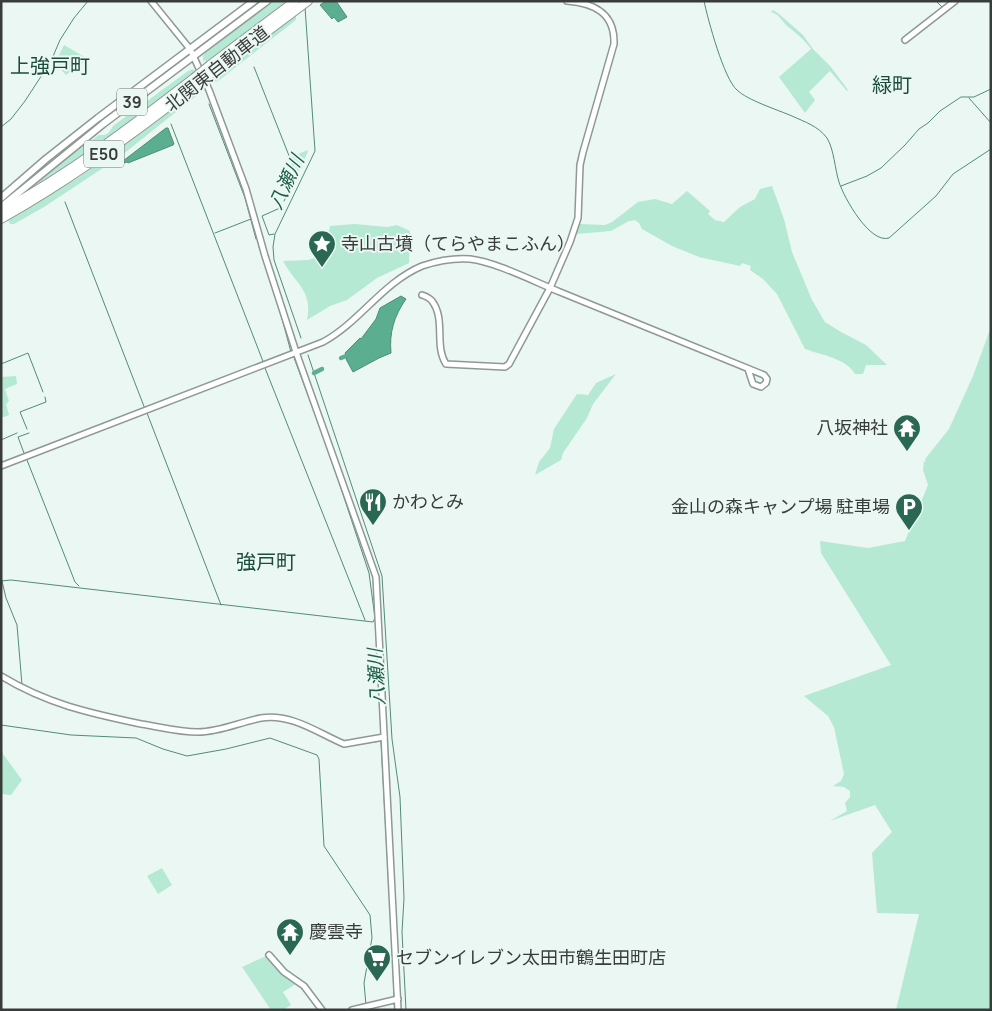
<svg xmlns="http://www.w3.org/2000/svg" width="992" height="1011" font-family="Manrope,'Noto Sans JP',sans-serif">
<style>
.green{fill:#b5e9d4}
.water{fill:#5cae91;stroke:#518c77}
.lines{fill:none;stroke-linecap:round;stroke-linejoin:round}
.stream{stroke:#518c77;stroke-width:1}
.canal{stroke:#5cae91;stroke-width:4.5}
.minor-casing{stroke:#8e9994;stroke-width:8}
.major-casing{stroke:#8e9994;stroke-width:9}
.highway-casing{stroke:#8e9994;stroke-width:10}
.minor{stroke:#fff;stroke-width:5}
.major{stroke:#fff;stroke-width:6}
.highway{stroke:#fff;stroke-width:8}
.highway-bridge-casing{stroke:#8e9994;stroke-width:10;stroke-linecap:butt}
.highway-bridge{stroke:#fff;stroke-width:8}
.labels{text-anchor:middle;stroke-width:4;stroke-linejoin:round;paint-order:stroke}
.shield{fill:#ebf7f2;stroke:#6e7572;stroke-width:1}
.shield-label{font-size:16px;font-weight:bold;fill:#383d3b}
.street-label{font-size:18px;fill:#383d3b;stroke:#ebf7f2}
.poi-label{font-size:18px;fill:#383d3b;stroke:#ebf7f2;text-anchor:start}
.water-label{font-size:19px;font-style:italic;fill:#1c5d48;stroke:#ebf7f2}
.quarter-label{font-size:20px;fill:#1b4c3c;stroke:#ebf7f2}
</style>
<rect width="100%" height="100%" fill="#ebf7f2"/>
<g class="green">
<path d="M272,1H287L207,62L204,60L203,63V56L204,54Z"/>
<path d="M773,10L779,14L803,35L813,49L831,67L848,90L847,91L830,71L809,92L815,100L805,113L779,77L811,49C803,38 797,34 787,26C781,20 779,14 771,12Z"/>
<path d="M296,14V20L218,81L211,83L210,80L212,77Z"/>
<path d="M64,45L88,59L66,75L55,63Z"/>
<path d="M193,69L196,72L118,131L35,187L34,186L69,156L99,135C108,135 108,134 113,126L188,71Z"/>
<path d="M202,86L201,92L122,155L113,157L109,164L44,207L14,224H10L8,220L11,218L78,178L152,125Z"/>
<path d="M308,150L307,154L297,174L290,157Z"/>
<path d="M772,186L784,219L792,252L812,300L825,322L841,332L866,345L887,365H866L863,374H855C846,358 821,355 805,349L777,294L763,279L750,270L751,266L742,263L740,266L699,257L672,246L642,229L639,223L635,220L629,221L611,231L576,234L580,224L605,225L612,222L638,202L655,199L672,204L687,191L710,211L708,214L715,220L724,222L740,207L755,199L760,189Z"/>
<path d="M355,224L387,227L397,225L410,231L409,263L377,278L347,300L330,306L307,320C313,290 296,285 283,261L308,260L325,255L330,226Z"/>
<path d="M991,327V1010H896L919,914L877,913L872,853L892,832L875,805L830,821L847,811L845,803L850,797V791L844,787L833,786L841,781L844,774L834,727L828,716L804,696L891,665L821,553L820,541L868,548L905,541L928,485L923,470L924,461L926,462L925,459L949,429L973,376Z"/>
<path d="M616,374L593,404L587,418L563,453L561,460L535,475L539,462L550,448L554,429L577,394L588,395L596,383Z"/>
<path d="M16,376L17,384L5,389L9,401L6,404L9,415L1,418V377Z"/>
<path d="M1,747L3,754L22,780L11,795L1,794Z"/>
<path d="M162,868L172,885L158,894L147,876Z"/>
<path d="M266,956L284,975L296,984L283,992L291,1005L283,1010H271L242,967Z"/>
</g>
<g class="water">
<path d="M326,1H336L347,17L338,22L334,17L332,19L320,5Z"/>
<path d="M166,128H168L174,144L173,145L128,163L127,162L123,163V161Z"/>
<path d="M401,296L406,299C394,316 389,333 391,353L379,358L353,372L346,359L347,358L345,353L360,338L361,339L376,319L380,308Z"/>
</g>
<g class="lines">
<g class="stream">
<path d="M704,1C708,20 724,79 737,90C747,100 778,110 792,116C805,122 818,126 827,138C834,149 835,170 839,182C844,198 870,244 889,238L936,196L953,174L991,149"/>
<path d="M936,1L942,7L951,1"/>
<path d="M254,67L297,176L284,201"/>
<path d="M969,98L991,123"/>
<path d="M209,104L245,198L256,239"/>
<path d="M171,124L264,364"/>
<path d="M1,127L11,119L25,101L51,61L60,40L74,18L88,1"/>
<path d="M841,186L867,176L881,168L905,145L919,129L928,123L940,111L961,97H974L991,89"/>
<path d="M65,202L145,409"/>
<path d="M215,233L251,219"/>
<path d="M274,234L269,235L262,216L280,208"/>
<path d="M259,247L274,292"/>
<path d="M281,315L291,352"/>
<path d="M301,338L274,260L273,247L275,234L315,151L305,7"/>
<path d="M308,355L382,576L392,739L400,797L404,898L402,932L406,1010"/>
<path d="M1,364L28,353L43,392"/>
<path d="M265,368L365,620"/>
<path d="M147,413L221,605"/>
<path d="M27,429L20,412L46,402L45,397"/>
<path d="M1,440L17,433"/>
<path d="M24,453L18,437L29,433"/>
<path d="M27,460L75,582L79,586"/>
<path d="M1,577L6,598L17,625L22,685"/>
<path d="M1,581L11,580L373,622L375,618L369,573L328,449L293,355"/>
<path d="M98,712L160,725"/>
<path d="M235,722L244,720"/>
<path d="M1,725L71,735L136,738L163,749L187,756L226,749L270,738L317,755L319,759L324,846L370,915L372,938L364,983L366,1005"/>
<path d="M311,725L338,739"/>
<path d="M189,729H200"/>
<path d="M347,746L381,741L392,944"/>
<path d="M393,968L394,999"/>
<path d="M394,1003L395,1010"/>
</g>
<g class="canal">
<path d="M341,358L346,356"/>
<path d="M314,373L322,369"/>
</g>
<g class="minor-casing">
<g id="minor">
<path d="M151,1L190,49L209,90L246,189L265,256L296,352L376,577L398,1010"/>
<path d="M905,40L955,1"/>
<path d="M422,295C425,296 430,298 432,301C446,319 434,346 446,364L505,367L509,364L550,288L570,242L578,218L580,165L583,152L614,44C615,13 594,3 567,1"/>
<path d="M1,466L323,342C360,322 382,283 422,266C437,261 455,258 470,259C496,262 535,282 560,292C628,319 696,348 764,375L767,379L766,383L761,387L753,384L748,369"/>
<path d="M1,676C47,704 89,713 141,724C161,727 178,732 198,732C220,732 240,722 261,718C291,713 318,733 344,744L384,737"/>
<path d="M269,955L284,972L304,986L322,1010"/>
<path d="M352,1010L398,999"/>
</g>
</g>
<g class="major-casing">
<g id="major">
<path d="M1,198L46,159L98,118L254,1"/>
<path d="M1,207L103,124L267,1"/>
</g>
</g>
<g class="highway-casing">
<g id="highway">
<path d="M210,65L295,1"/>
<path d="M212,73L308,1"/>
<path d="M1,211C70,173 132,126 194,78"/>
<path d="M1,219C70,180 134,134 196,85"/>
</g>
</g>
<use href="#minor" class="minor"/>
<use href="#major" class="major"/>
<use href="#highway" class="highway"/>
<g class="highway-bridge-casing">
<g id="highway-bridge">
<path d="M194,78L210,65"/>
<path d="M196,85L212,73"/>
</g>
</g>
<use href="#highway-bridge" class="highway-bridge"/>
</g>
<defs>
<g id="sight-pin" transform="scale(1.4375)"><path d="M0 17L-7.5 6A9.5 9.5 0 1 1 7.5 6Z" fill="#2b6854" stroke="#ebf7f2"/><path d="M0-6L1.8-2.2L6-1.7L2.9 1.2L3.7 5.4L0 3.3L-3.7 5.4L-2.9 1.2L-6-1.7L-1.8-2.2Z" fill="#fff"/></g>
<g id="temple-pin" transform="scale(1.4375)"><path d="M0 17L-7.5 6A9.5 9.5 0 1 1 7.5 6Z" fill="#2b6854" stroke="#ebf7f2"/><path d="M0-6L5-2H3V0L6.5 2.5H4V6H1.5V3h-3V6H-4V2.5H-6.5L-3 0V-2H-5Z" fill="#fff"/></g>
<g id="restaurant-pin" transform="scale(1.4375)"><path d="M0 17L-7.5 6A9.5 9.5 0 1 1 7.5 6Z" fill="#2b6854" stroke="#ebf7f2"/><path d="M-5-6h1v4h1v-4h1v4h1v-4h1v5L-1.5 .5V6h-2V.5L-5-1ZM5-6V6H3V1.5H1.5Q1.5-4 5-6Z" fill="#fff"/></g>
<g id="parking-pin" transform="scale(1.4375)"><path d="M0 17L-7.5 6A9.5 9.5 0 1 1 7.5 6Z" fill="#2b6854" stroke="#ebf7f2"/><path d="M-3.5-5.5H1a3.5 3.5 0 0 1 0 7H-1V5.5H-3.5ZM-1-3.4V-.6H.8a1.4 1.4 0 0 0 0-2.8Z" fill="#fff"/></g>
<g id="supermarket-pin" transform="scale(1.4375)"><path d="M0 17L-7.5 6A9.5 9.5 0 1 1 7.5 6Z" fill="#2b6854" stroke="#ebf7f2"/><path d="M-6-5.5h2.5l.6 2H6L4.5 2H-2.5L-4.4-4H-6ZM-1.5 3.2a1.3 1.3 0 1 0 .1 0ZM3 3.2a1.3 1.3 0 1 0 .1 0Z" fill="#fff"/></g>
</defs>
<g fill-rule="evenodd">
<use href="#sight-pin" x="322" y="244"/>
<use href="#temple-pin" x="907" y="428"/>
<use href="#restaurant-pin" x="373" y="502"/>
<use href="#parking-pin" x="909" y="507"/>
<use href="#temple-pin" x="290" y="932"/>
<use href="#supermarket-pin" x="377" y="958"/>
</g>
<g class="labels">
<g class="shield">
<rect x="117" y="88.5" width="30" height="27" rx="4"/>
<rect x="84" y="140.5" width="40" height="27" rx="4"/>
</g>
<g class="shield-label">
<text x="132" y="108">39</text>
<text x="104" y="160">E50</text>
</g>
<g class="street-label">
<text transform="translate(217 69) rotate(-38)" y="6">北関東自動車道</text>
</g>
<g class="poi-label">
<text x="341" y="250">寺山古墳（てらやまこふん）</text>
<text x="888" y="434" text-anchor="end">八坂神社</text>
<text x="392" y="508">かわとみ</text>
<text x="890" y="513" text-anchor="end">金山の森キャンプ場 駐車場</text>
<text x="309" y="938">慶雲寺</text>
<text x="396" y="964">セブンイレブン太田市鶴生田町店</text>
</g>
<g class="water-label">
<text transform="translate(286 182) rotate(-65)" y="7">八瀬川</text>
<text transform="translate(376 677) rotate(-93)" y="7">八瀬川</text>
</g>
<g class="quarter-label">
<text x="50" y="73">上強戸町</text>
<text x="892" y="92">緑町</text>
<text x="266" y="569">強戸町</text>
</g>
</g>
<rect width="992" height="1011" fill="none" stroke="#383d3b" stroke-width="5"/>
</svg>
